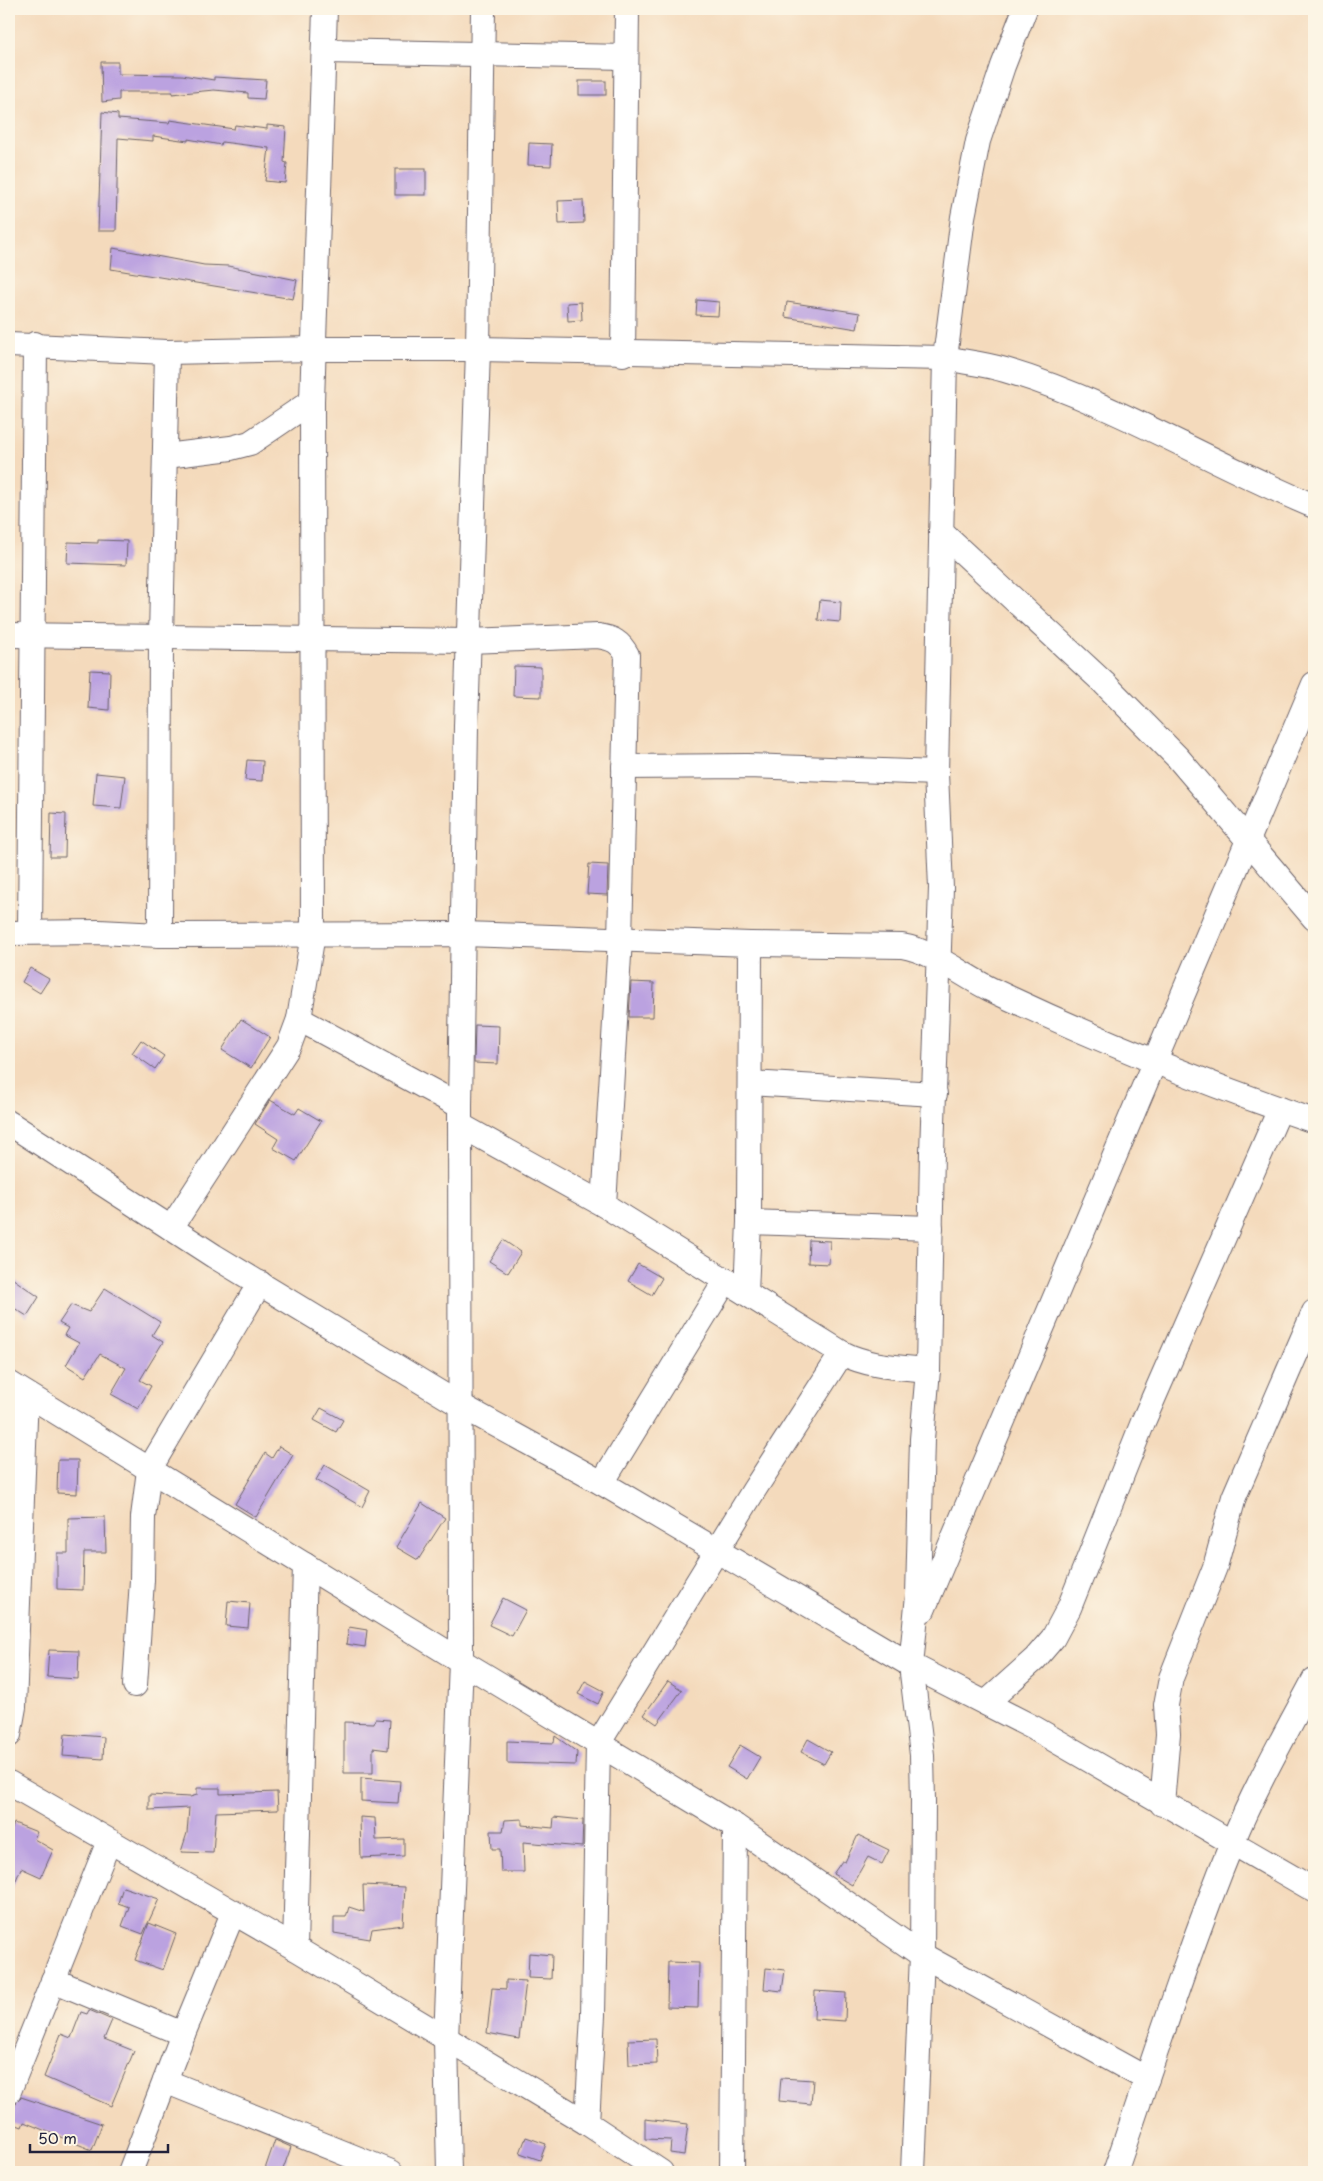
<svg xmlns="http://www.w3.org/2000/svg" width="1323" height="2181" font-family="'Playpen Sans',sans-serif">
<style>
.building{fill:#bba2e0}
.lines{fill:none;stroke-linecap:round;stroke-linejoin:round}
.minor-casing{stroke:#6c6268;stroke-width:26}
.minor{stroke:#fff;stroke-width:24}
</style>
<rect width="100%" height="100%" fill="#fcf5e5"/>
<filter id="ink" filterUnits="userSpaceOnUse"><feTurbulence type="fractalNoise" baseFrequency=".02" numOctaves="2"/><feDisplacementMap in="SourceGraphic" scale="10" xChannelSelector="R" yChannelSelector="G"/><feConvolveMatrix kernelMatrix="1 2 1 2 8 2 1 2 1" color-interpolation-filters="sRGB"/></filter>
<filter id="wash" filterUnits="userSpaceOnUse"><feTurbulence type="fractalNoise" baseFrequency=".0096" numOctaves="4" result="noise"/><feDisplacementMap in="SourceGraphic" scale="20" xChannelSelector="R" yChannelSelector="G"/><feGaussianBlur stdDeviation="1.12" result="paint"/><feColorMatrix in="noise" values="0 0 0 0 0 0 0 0 0 0 0 0 0 0 0 0 0 1.4 0 .05"/><feComposite in="paint" operator="in"/></filter>
<g filter="url(#wash)">
<rect width="100%" height="100%" fill="#f4dabc"/>
<g id="blocks">
<g class="building">
<path d="M101,62H118V74L182,75L214,80V77L266,80L264,99L248,98V93L214,90L172,94L173,92H119V100L102,102Z"/>
<rect x="579" y="81" width="27" height="14"/>
<path d="M102,112L118,114V119L169,123L170,120L234,129L235,125L267,129V125L286,127L284,162L287,163L285,183L265,181L269,148L222,142L221,145L188,139V141L153,136V141L118,138L116,231H98Z"/>
<path d="M529,143L552,144L551,166L528,165Z"/>
<rect x="395" y="169" width="31" height="26"/>
<path d="M583,200L584,223L559,224L558,201Z"/>
<path d="M113,248L204,265L228,266L297,280L293,299L111,269Z"/>
<path d="M697,300L719,302L718,316L696,315Z"/>
<path d="M581,302L582,320L568,321L567,303Z"/>
<path d="M787,302L860,313L857,329L785,317Z"/>
<path d="M98,540L127,541L126,565L67,563L68,542L98,543Z"/>
<path d="M820,600L841,602L840,622L818,620Z"/>
<path d="M514,666L541,667V697L513,696Z"/>
<path d="M90,670L110,671L109,710L88,708Z"/>
<path d="M247,760L263,761L262,781L245,780Z"/>
<path d="M96,773L125,776L121,808L93,806Z"/>
<path d="M51,813L66,814L65,857H50Z"/>
<path d="M589,864L608,865L607,895L587,894Z"/>
<path d="M30,968L49,979L40,993L22,982Z"/>
<path d="M631,982L654,983L653,1017H629Z"/>
<path d="M241,1019L270,1037L251,1068L222,1050Z"/>
<path d="M475,1025L499,1026L498,1064L474,1063Z"/>
<path d="M141,1040L164,1056L155,1069L132,1053Z"/>
<path d="M270,1100L295,1114L299,1108L321,1121L296,1161L273,1148L278,1139L255,1124Z"/>
<path d="M503,1240L521,1252L508,1273L489,1261Z"/>
<path d="M809,1240L830,1241L829,1264L808,1263Z"/>
<path d="M638,1264L662,1278L652,1295L628,1281Z"/>
<path d="M9,1276L39,1297L27,1316L9,1305Z"/>
<path d="M105,1288L160,1322L152,1335L163,1342L140,1380L151,1386L138,1409L111,1394L126,1368L100,1354L85,1377L66,1365L79,1343L64,1335L68,1328L59,1323L71,1305L89,1312Z"/>
<path d="M321,1408L343,1420L336,1432L314,1420Z"/>
<path d="M279,1446L293,1455L256,1517L235,1504L265,1453L272,1458Z"/>
<path d="M58,1460H78L77,1494L57,1493Z"/>
<path d="M325,1465L370,1491L362,1507L316,1480Z"/>
<path d="M422,1503L445,1518L418,1560L396,1547Z"/>
<path d="M105,1517L106,1552H84L83,1590L57,1589V1553H68V1518Z"/>
<path d="M503,1598L526,1610L512,1636L489,1625Z"/>
<path d="M228,1601L250,1603L248,1628L226,1626Z"/>
<path d="M349,1627L367,1630L365,1647L346,1644Z"/>
<path d="M49,1650L79,1651L78,1679L47,1677Z"/>
<path d="M585,1681L604,1691L598,1704L578,1694Z"/>
<path d="M668,1681L682,1690L657,1724L644,1715Z"/>
<path d="M375,1719L390,1720L388,1750L373,1748V1773H344V1722L374,1723Z"/>
<path d="M65,1734L104,1737L103,1759L63,1756Z"/>
<path d="M555,1736L577,1752L576,1765L507,1763V1741L554,1743Z"/>
<path d="M808,1739L831,1752L824,1764L801,1752Z"/>
<path d="M740,1745L760,1757L747,1779L727,1767Z"/>
<path d="M361,1778L400,1781L398,1803L361,1801Z"/>
<path d="M197,1788H220V1794L277,1792L278,1810L216,1812L213,1853L181,1852L187,1833L189,1808L149,1810V1795L190,1797L197,1795Z"/>
<path d="M360,1817L375,1818L376,1840L404,1839V1856L361,1858Z"/>
<path d="M554,1817L583,1820L582,1847L523,1842L524,1872H501L500,1849H492L491,1831H503L505,1820L522,1819V1825L553,1828Z"/>
<path d="M14,1823L37,1832L34,1839L53,1850L41,1877L21,1868L9,1897V1838Z"/>
<path d="M858,1835L889,1850L882,1864L868,1857L852,1885L833,1874L842,1861L845,1862Z"/>
<path d="M363,1885L405,1887L403,1925L372,1929L370,1939L334,1933V1917H346L349,1907L364,1912Z"/>
<path d="M123,1887L159,1899L143,1934L122,1926L129,1907L118,1903Z"/>
<path d="M149,1923L176,1934L163,1970L135,1960Z"/>
<path d="M529,1953L552,1955L551,1979L528,1978Z"/>
<path d="M668,1962L699,1963L698,2008L667,2007Z"/>
<path d="M766,1968L785,1970L782,1991L764,1989Z"/>
<path d="M506,1980L526,1981L519,2039L487,2033L492,1988L506,1989Z"/>
<path d="M815,1991L846,1993L845,2021L814,2019Z"/>
<path d="M89,2010L112,2020L104,2039L134,2051L111,2106L44,2077L61,2034L71,2038L81,2012L87,2014Z"/>
<path d="M656,2039L657,2064L629,2065L628,2040Z"/>
<path d="M781,2078L813,2080L811,2104L779,2101Z"/>
<path d="M21,2097L102,2124L92,2150L24,2122L22,2127L9,2122L16,2102Z"/>
<path d="M645,2119L688,2124L684,2155L670,2153L671,2140L645,2139Z"/>
<path d="M526,2137L546,2144L540,2160L520,2153Z"/>
<path d="M275,2140L291,2147L282,2172H264Z"/>
</g>
</g>
</g>
<g filter="url(#ink)">
<use href="#blocks" fill-opacity="0" stroke="#6c6268" stroke-width="1"/>
<g class="lines">
<g class="minor-casing">
<g id="minor">
<path d="M324,51L626,57"/>
<path d="M9,345L167,352L316,349H478L945,358C965,362 986,364 1005,370C1113,402 1210,463 1314,506"/>
<path d="M623,354L627,9"/>
<path d="M166,456L231,448L250,443L312,401"/>
<path d="M941,532L1104,683L1178,758L1314,918"/>
<path d="M9,635L468,641L598,636C613,638 620,642 627,655L620,939L604,1205"/>
<path d="M624,767L747,766L936,773"/>
<path d="M30,932L35,344"/>
<path d="M9,933L99,932L160,935L464,934L750,944L902,946C935,952 960,974 990,989C1095,1039 1204,1083 1314,1121"/>
<path d="M160,935L161,638L167,352"/>
<path d="M299,1019L460,1106"/>
<path d="M750,1083L935,1094"/>
<path d="M9,1123L214,1256L460,1405L602,1483L911,1665L918,1595L922,1439L928,1370L932,1152L941,888L936,773L945,358L963,217L978,141L1003,66L1025,9"/>
<path d="M460,1125L604,1205L842,1353C870,1367 898,1367 928,1370"/>
<path d="M749,1222L931,1228"/>
<path d="M171,1228L289,1046L299,1019L313,934L312,401L325,9"/>
<path d="M746,1293L749,1222L750,944"/>
<path d="M9,1383L461,1661L735,1826L922,1955L1147,2079"/>
<path d="M602,1483L726,1280"/>
<path d="M923,1610L1314,684"/>
<path d="M911,1665L922,1755L923,1801L922,1955L913,2172"/>
<path d="M911,1665L1034,1728L1314,1890"/>
<path d="M135,1685L142,1580L143,1517L149,1470L260,1283"/>
<path d="M986,1703L1035,1659L1053,1638L1069,1608L1143,1422L1280,1109"/>
<path d="M9,1735L14,1707L26,1394"/>
<path d="M9,1783L295,1948L587,2123L661,2172"/>
<path d="M1162,1804L1168,1734L1166,1705L1171,1678L1215,1567L1234,1497L1314,1312"/>
<path d="M295,1948L305,1565"/>
<path d="M53,1980L183,2034"/>
<path d="M165,2081L391,2172"/>
<path d="M9,2091L109,1841"/>
<path d="M587,2123L593,2015L598,1744L754,1490L842,1353"/>
<path d="M130,2172L183,2034L233,1913"/>
<path d="M449,2172L446,2040L461,1661L460,1106L466,726L478,349L483,9"/>
<path d="M732,2172L735,1826"/>
<path d="M1115,2172C1153,2062 1188,1951 1232,1843C1255,1787 1286,1733 1314,1680"/>
</g>
</g>
<use href="#minor" class="minor"/>
</g>
</g>
<rect width="1323" height="2181" fill="none" stroke="#fcf5e5" stroke-width="30"/>
<path d="M30 2144v8h138v-8" fill="none" stroke="#22223b" stroke-width="2.5"/>
<text x="38" y="2144" font-size="15" fill="#22223b" stroke="#fcf5e5" stroke-width="4" paint-order="stroke">50 m</text>
</svg>
